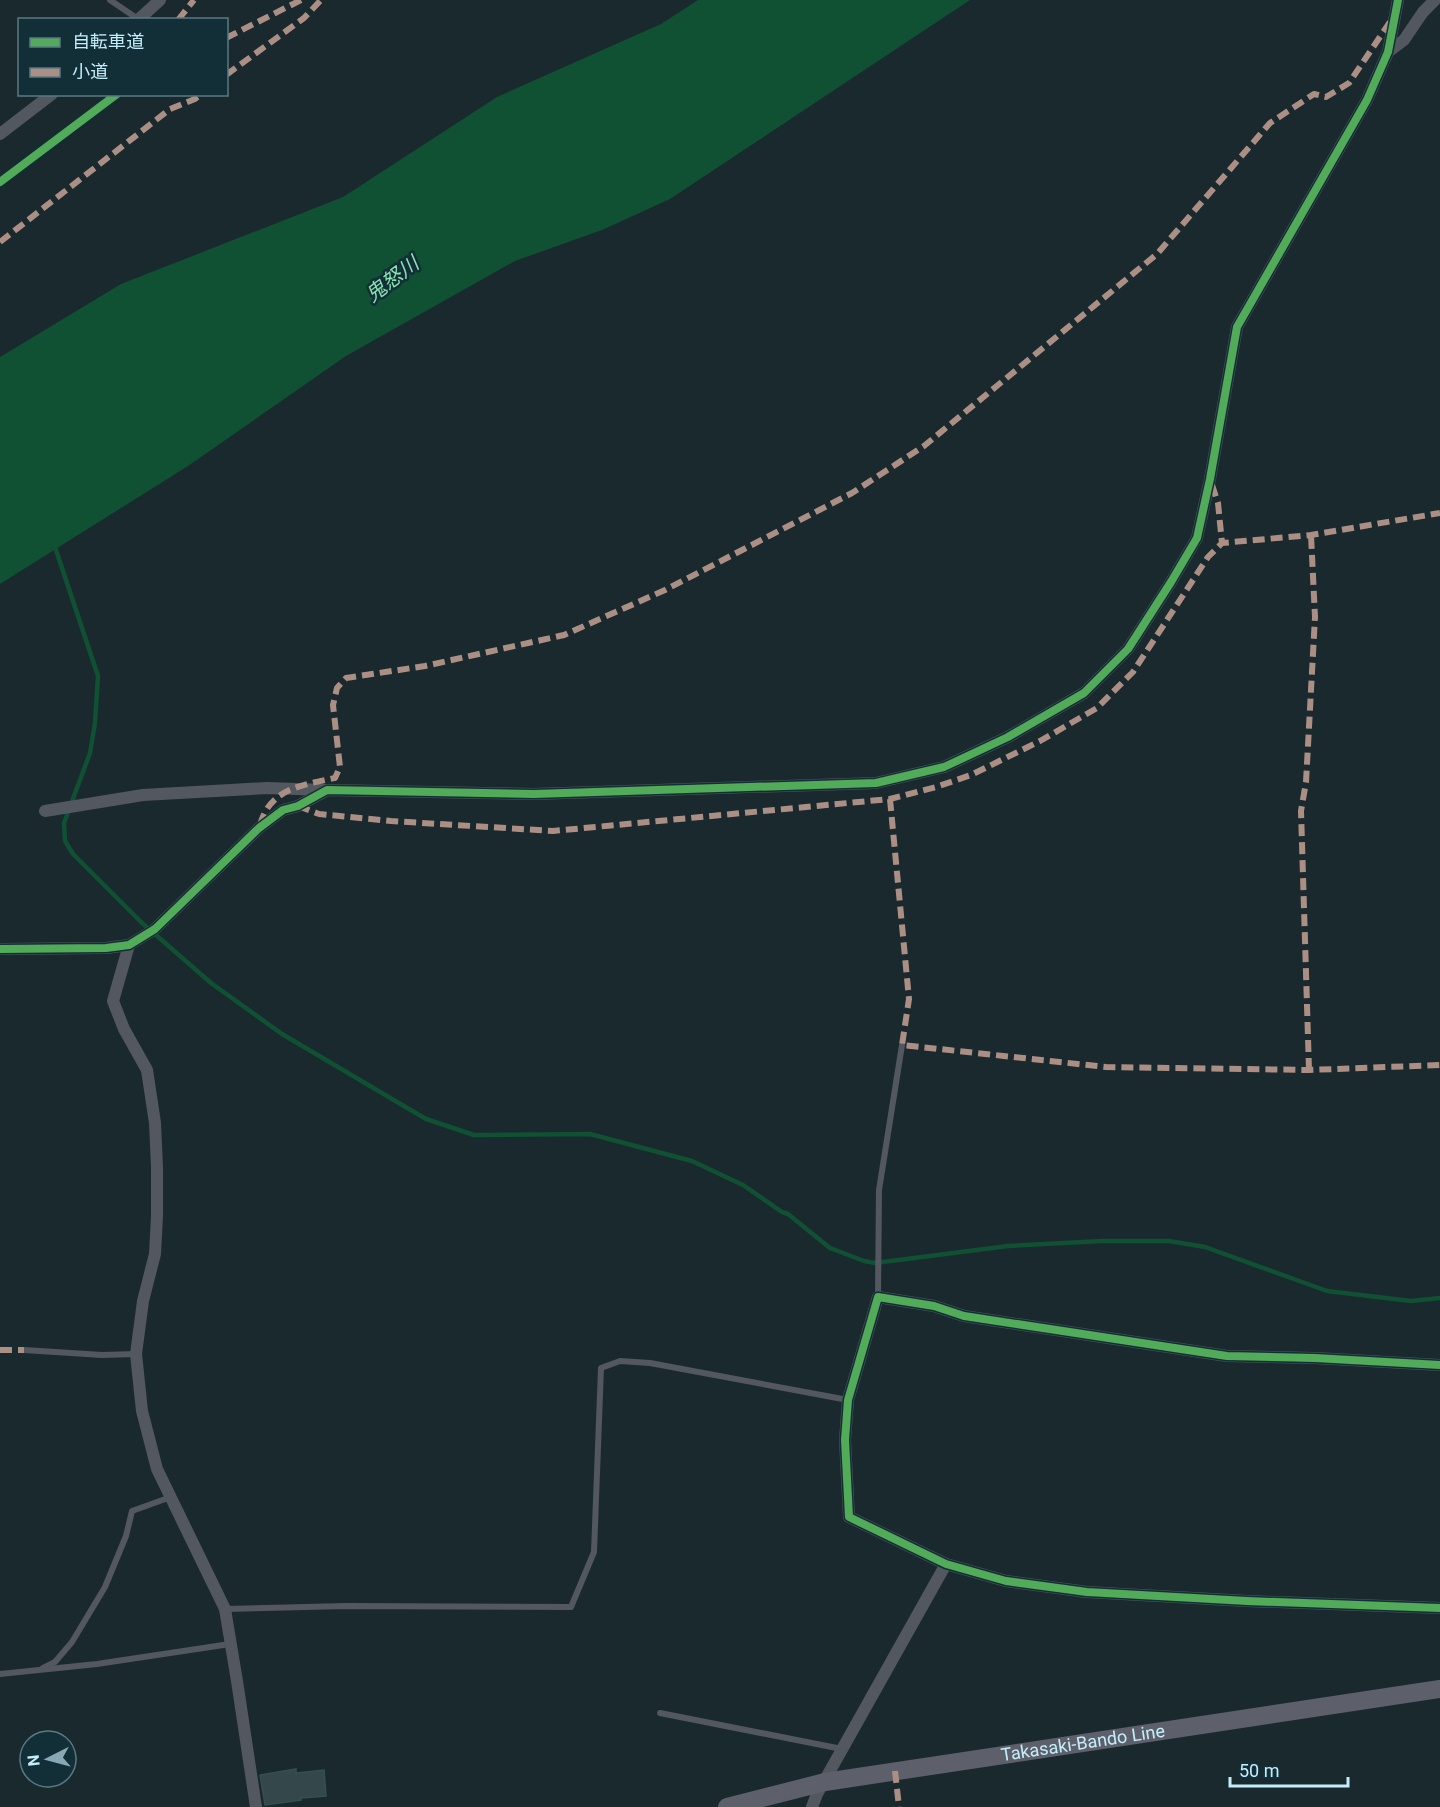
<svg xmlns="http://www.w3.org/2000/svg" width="1440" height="1807" font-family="Roboto,'Noto Sans JP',sans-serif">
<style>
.water{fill:#105033}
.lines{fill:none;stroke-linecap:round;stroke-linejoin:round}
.stream{stroke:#105033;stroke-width:4.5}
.building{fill:#34474a;stroke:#355052;stroke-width:1.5}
.service{stroke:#53575f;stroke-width:6}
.minor{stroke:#53575f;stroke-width:12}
.secondary{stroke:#5d606a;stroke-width:18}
.quiet{stroke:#ac8f84;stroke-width:6;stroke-dasharray:12 6;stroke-linecap:butt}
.cycleway-casing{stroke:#122e36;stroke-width:11}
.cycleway{stroke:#51ab58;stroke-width:8}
.labels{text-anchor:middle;stroke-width:5;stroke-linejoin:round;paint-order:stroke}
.street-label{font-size:18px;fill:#c4edfa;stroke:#122e36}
.water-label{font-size:20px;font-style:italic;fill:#89e4b0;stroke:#122e36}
</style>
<rect width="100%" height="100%" fill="#1a292e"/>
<path class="water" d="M698,0H970L670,199L602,230L515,261L346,356L188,466L0,584V357L121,284L343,197L497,97L661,24Z"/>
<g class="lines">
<path class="stream" d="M54,544L98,676L95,723L90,753L64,823L65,841L73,854L141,922L211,983L282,1034L426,1119L474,1135L590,1134L692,1161L743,1185L782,1212L788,1214L830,1248L864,1261L875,1263L1008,1246L1102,1241H1169L1205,1247L1327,1291L1411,1301L1440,1298"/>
</g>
<path class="building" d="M296,1769V1773L324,1770L326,1796L301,1798V1800L265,1805L260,1775Z"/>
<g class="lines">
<g class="service">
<path d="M110,0L138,19"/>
<path d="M878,1297L879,1190L902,1045"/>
<path d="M24,1350L102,1355L136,1354"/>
<path d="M225,1609L347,1606L571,1607L594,1552L601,1368L620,1361L650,1363L848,1400"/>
<path d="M43,1668L55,1662L72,1642L105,1587L126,1536L132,1511L171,1497"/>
<path d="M0,1674L97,1664L230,1644"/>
<path d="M660,1713L842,1749"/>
</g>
<g class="minor">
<path d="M138,20L160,0"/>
<path d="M1388,52L1404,40L1423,12L1435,0"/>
<path d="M0,134L52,94"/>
<path d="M45,811L143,795L267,788L326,790"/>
<path d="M129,945L113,1001L124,1029L147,1070L155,1123L157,1167V1216L155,1254L143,1301L136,1354L142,1411L157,1469L225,1609L237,1681L256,1807"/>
<path d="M0,949L106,948L129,945L155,929L259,828L283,810L298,806L327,790L534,794L876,783L944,767L1008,737L1084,693L1128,649L1171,582L1197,538L1210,479L1237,327L1367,100L1388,52L1398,0"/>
<path d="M1440,1365L1315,1358L1227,1356L964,1316L934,1306L878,1297L848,1400L845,1440L849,1517L946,1564L1006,1581L1087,1592L1247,1601L1440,1608"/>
<path d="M812,1807L817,1794L946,1564"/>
</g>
<path class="secondary" id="s1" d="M727,1807L825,1782L1440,1689"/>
<g class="quiet">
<path d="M178,20L194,0"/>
<path d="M226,38L301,0"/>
<path d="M226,75L304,18L321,0"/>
<path d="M0,242L170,109L195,99L201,94"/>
<path d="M1212,485L1218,503L1222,543L1311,535L1440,513"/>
<path d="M890,799L909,999L902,1045L1106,1067L1309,1070L1440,1065"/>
<path d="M298,806L319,814L391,821L553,831L890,799L936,787L971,775L1040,741L1097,708L1133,672L1208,557L1222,543"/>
<path d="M260,825C270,788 303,785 335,778L340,767L333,705L337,688L346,678L425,666L564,635L665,590L852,493L924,446L1157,254L1270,123L1314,94L1326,97L1349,83L1390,22"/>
<path d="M1309,1070L1301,811L1306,782L1315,617L1311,535"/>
<path d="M0,1350H24"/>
<path d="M895,1771L899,1807"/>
</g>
<g class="cycleway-casing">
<g id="cycleway">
<path d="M0,182L117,94"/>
<path d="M0,949L106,948L129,945L155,929L259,828L283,810L298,806L327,790L534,794L876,783L944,767L1008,737L1084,693L1128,649L1171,582L1197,538L1210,479L1237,327L1367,100L1388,52L1398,0"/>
<path d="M1440,1365L1315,1358L1227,1356L964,1316L934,1306L878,1297L848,1400L845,1440L849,1517L946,1564L1006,1581L1087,1592L1247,1601L1440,1608"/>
</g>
</g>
<use href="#cycleway" class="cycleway"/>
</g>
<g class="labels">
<g class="street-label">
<text dy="6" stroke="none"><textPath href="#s1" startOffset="362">Takasaki-Bando Line</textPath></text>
</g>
<g class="water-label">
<text transform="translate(392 279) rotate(-37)" y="7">鬼怒川</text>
</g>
</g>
<rect x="18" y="18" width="210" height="78" fill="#122e36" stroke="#597a84" stroke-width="1.5"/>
<rect x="30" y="38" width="30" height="9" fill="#51ab58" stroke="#597a84" stroke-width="1.5"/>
<text x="72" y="48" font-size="18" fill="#c4edfa">自転車道</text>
<rect x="30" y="68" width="30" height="9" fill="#ac8f84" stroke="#597a84" stroke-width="1.5"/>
<text x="72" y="78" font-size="18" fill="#c4edfa">小道</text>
<g transform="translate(48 1759) rotate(264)"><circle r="28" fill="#122e36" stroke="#597a84" stroke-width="1.5"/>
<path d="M0-4.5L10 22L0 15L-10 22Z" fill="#88a8b3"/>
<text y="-9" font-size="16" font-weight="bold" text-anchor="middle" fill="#c4edfa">N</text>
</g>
<path d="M1230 1777v9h118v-9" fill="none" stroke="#c4edfa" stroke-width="3"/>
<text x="1239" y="1777" font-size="18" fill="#c4edfa" stroke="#122e36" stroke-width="4.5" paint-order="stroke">50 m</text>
</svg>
